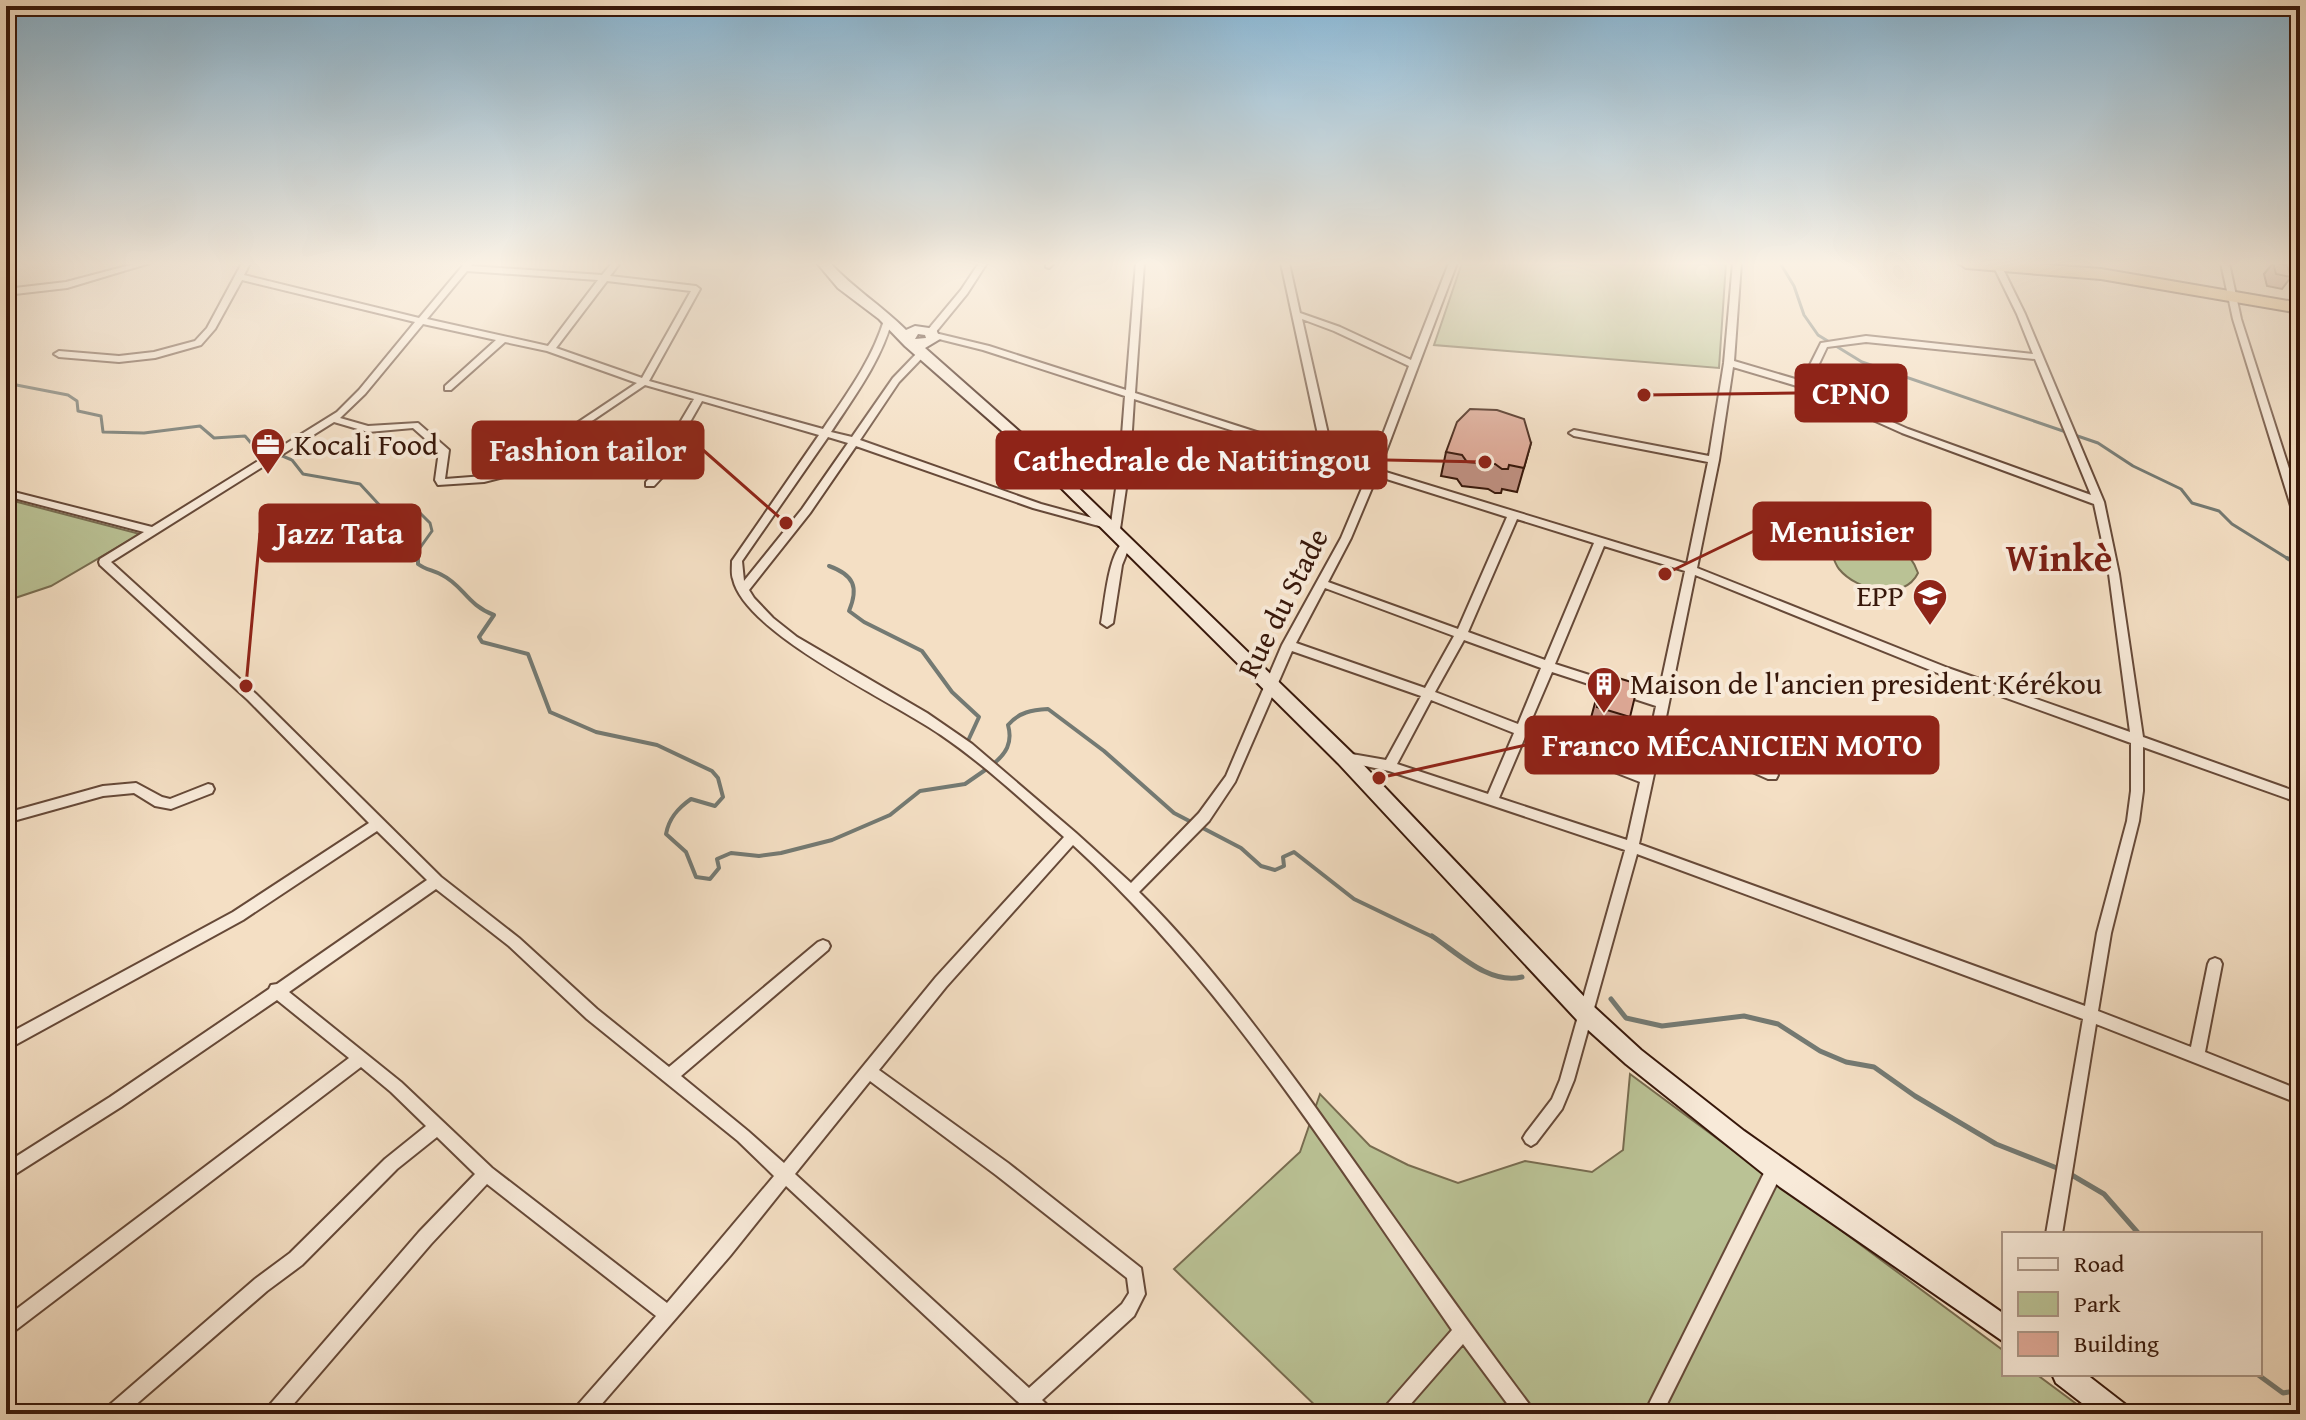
<svg xmlns="http://www.w3.org/2000/svg" width="2306" height="1420" font-family="'Gentium Book Plus',serif">
<style>
.green{fill:#bac295;stroke:#786c50;stroke-width:2}
.lines{fill:none;stroke-linecap:round;stroke-linejoin:round}
.stream-far2{stroke:#747a73;stroke-width:3}
.stream-far1{stroke:#747a73;stroke-width:4}
.stream{stroke:#747a73;stroke-width:5}
.street-casing{stroke:#664938;stroke-width:4}
.secondary-casing{stroke:#37170a;stroke-width:4}
.highway-casing{stroke:#37170a;stroke-width:4}
.street{fill:#f8ead9;fill-rule:evenodd}
.secondary{fill:#f8ead9;fill-rule:evenodd}
.highway{fill:#eac082;fill-rule:evenodd}
.wall{fill:#bf9081;stroke:#37170a;stroke-width:2}
.building{fill:#dea896;stroke:#37170a;stroke-width:2}
.labels{text-anchor:middle;stroke-width:8;stroke-linejoin:round;paint-order:stroke}
.poi-label{font-size:30px;fill:#37170a;stroke:#f8ead9;text-anchor:start}
.street-label{font-size:30px;fill:#37170a;stroke:#f8ead9}
.district-label{font-size:38px;font-weight:bold;fill:#7a1f14;stroke:#f8ead9}
.leader{fill:none;stroke:#8f2418;stroke-width:3}
.callout-dot{fill:#8f2418;stroke:#f8ead9;stroke-width:3}
.callout{fill:#8f2418;stroke:#8f2418;stroke-width:3}
.callout-label{font-size:32px;text-anchor:middle;font-weight:bold;fill:#fff}
</style>
<rect width="100%" height="100%" fill="#f4dfc4"/>
<filter id="stains"><feTurbulence type="fractalNoise" baseFrequency=".0025" numOctaves="4"/><feColorMatrix values="0 0 0 0 .2 0 0 0 0 .09 0 0 0 0 .02 0 0 0 .5 -.17"/></filter>
<radialGradient id="worn" r=".72"><stop offset=".6" stop-color="#630" stop-opacity="0"/><stop offset="1" stop-color="#630" stop-opacity=".3"/></radialGradient>
<g class="green">
<path d="M1462,263H1726L1719,368L1434,345Z"/>
<path d="M6,499L140,534L51,586L6,601Z"/>
<path d="M1861,534C1888,539 1908,545 1918,573C1904,602 1857,591 1839,569C1835,564 1833,557 1831,551L1838,540Z"/>
<path d="M1630,1074L2004,1351V1374H2036L2090,1414H1324L1174,1269L1300,1152L1320,1094L1370,1146L1408,1165L1458,1183L1525,1161L1592,1172L1623,1150Z"/>
</g>
<g class="lines">
<g class="stream-far2">
<path d="M1780,263L1794,286L1804,315L1818,335L1862,362L2098,443L2133,466L2181,489L2192,503L2219,511L2232,524L2290,560"/>
<path d="M6,383L68,395L77,401L78,411L101,416L103,432L144,433L200,426L214,438L245,436L251,443L292,460L303,474L360,484L384,510L418,511L430,523L432,531L417,552L418,560"/>
</g>
<g class="stream-far1">
<path d="M418,558V564C426,570 433,570 442,575C463,585 467,605 494,615L479,637L482,642L528,654L550,712L596,732L657,745L712,771L718,778L723,797L715,806L691,799C678,808 669,818 666,834L686,852L696,877L710,879L719,868L717,859L731,853L759,856L781,853L832,840L890,815L920,791L965,784L991,766"/>
<path d="M2287,558L2300,566"/>
<path d="M829,566C854,575 859,587 849,611L864,622L922,651L952,692L979,717L967,743"/>
<path d="M992,765C1006,754 1013,743 1008,725C1019,712 1032,710 1048,709L1104,751L1174,813L1241,848L1261,866L1275,870L1284,866L1283,857L1294,852L1354,899L1435,938"/>
</g>
<g class="stream">
<path d="M1432,936C1459,954 1489,985 1522,977"/>
<path d="M1611,999L1626,1018L1662,1026L1744,1016L1778,1024L1820,1051L1846,1062L1874,1067L1915,1096L1996,1144L2062,1170"/>
<path d="M2070,1174L2104,1194L2139,1234"/>
<path d="M2257,1374L2283,1393L2300,1390"/>
</g>
<g class="street-casing">
<g id="street">
<path d="M138,263H150L67,288L6,295V289L66,282Z"/>
<path d="M242,263H250L244,275L419,318L465,263H473L471,266L602,275L612,263H620L610,276L696,286L700,289L649,381L823,429C846,395 872,360 884,320L885,318H891L892,320C881,361 854,397 831,432L852,437L893,378L918,352H924V356L899,382L860,440L1041,504L1111,523L1120,461L1125,396L983,350L931,337L926,332L961,290L979,263H987L967,294L935,333L989,346L1126,390L1136,263H1144L1135,393L1322,453L1281,263H1289L1300,313L1340,327L1411,360L1449,263H1457L1379,470L1687,564L1708,462L1574,436L1569,433L1574,430L1709,456L1724,363L1733,263H1741L1734,361L1802,381L1821,343L1866,336L2033,354L2017,314L1992,263H2000L2025,314L2104,502L2119,574L2143,737L2300,793V803L2143,747V791L2139,821L2111,933L2098,1011L2191,1047L2208,964L2210,960L2215,958L2220,960L2222,964L2205,1052L2300,1090V1104L2096,1024L2062,1234H2046L2083,1019L1637,854L1574,1080L1562,1109L1536,1143L1531,1146L1526,1143L1523,1138L1526,1133L1552,1099L1560,1080L1625,850L1389,771L1342,761L1340,758L1342,755L1346,753L1386,760L1421,696L1292,651L1235,782L1209,821L1139,892C1201,953 1254,1024 1305,1093C1381,1198 1454,1305 1532,1408L1535,1414H1515L1463,1344L1402,1414H1381L1384,1408L1452,1330C1335,1162 1225,984 1073,845L946,987L879,1070L1008,1163L1141,1268L1145,1294L1134,1316L1042,1400L1050,1408L1053,1414H1031L786,1186L730,1256L593,1414H572L575,1408L656,1316L487,1184L431,1244L285,1414H264L267,1408L419,1232L475,1174L437,1137L397,1169L302,1265L267,1291L125,1414H103L106,1408L255,1279L290,1253L385,1159L426,1126L391,1092L361,1067L12,1333L6,1335V1317L349,1058L277,1000L121,1107L6,1180V1163L110,1097L269,989L271,985L277,984L427,880L377,831L243,920L6,1050V1035L233,912L369,823L248,700L100,565L99,562L100,559L144,532L6,496V490L152,527L337,412L359,390L415,322L242,280L215,329L201,345L155,358L119,362L59,357L54,354L59,351L119,356L154,352L195,341L207,328ZM467,271L598,280L548,346L427,319ZM607,281L691,291L642,378L556,348ZM1302,319L1334,331L1409,366L1370,468L1333,456ZM423,324L496,340L445,386V390H451L505,342L547,351L637,383L505,471L484,476L445,479L449,450L418,423L368,426L340,418L365,394ZM1866,342L2035,359L2091,495L1908,429L1809,385L1827,347ZM1733,367L1797,386L1902,433L2094,504L2109,574L2130,732L1948,668L1697,568L1719,460ZM645,385L694,399L672,436L675,451L646,482V486H654L684,454L685,452L682,436L702,401L819,435L732,561C732,567 731,574 733,579C745,634 894,702 941,735C985,765 1024,802 1064,837L936,977L784,1163L748,1131L681,1076L828,950L830,946L828,942L823,940L818,942L669,1067L597,1009L519,938L441,877L256,694L111,562L334,422L368,432L413,428L439,451L435,480L438,485L484,482L512,475ZM1134,399L1368,474L1341,538L1282,645L1226,776L1199,813L1131,883L1076,833L972,744L927,713L797,637L773,618L754,598L749,590L810,513L856,446L1033,508L1110,529L1111,536H1119L1130,461ZM828,437L848,443L802,509L744,581L742,561ZM1377,476L1507,517L1458,629L1328,582L1351,538ZM1517,519L1594,543L1545,660L1468,632ZM1604,546L1685,571L1658,697L1555,664ZM1695,575L1940,674L2131,743V791L2127,821L2097,933L2085,1006L1639,844L1663,732L1768,779H1776L1778,775L1776,771L1665,722ZM1325,588L1454,636L1425,688L1296,643ZM1464,640L1541,668L1518,724L1435,692ZM1552,672L1656,706L1642,772L1528,728ZM1431,700L1514,733L1488,794L1397,764ZM1525,737L1640,782L1627,840L1499,798ZM436,889L509,946L587,1019L738,1141L774,1176L667,1303L492,1168L401,1082L289,992ZM870,1081L996,1175L1127,1278L1129,1293L1122,1304L1029,1388L795,1174Z"/>
<path d="M1046,263H1054L1049,268L1046,267Z"/>
<path d="M2221,263H2229L2241,319L2300,503V523L2295,519L2233,319Z"/>
<path d="M1125,541L1130,545L1122,565L1113,623L1107,627L1101,623C1105,603 1108,552 1125,541Z"/>
<path d="M136,783L162,797L170,799L208,784L212,785L214,789L212,793L171,809L155,806L134,793L103,796L6,823V813L103,786Z"/>
<path d="M1775,1161L1781,1163L1783,1169L1781,1175L1662,1414H1644L1769,1163Z"/>
</g>
</g>
<g class="secondary-casing">
<g id="secondary">
<path d="M817,263H830C853,288 882,306 906,330L915,326L936,329L940,339L925,348L1029,440L1352,753L1593,1006L1641,1050L1744,1131L2004,1314V1342L1780,1187L1626,1064L1577,1020L1338,763L1019,446L905,346L879,319L838,288ZM918,334L925,335L926,338L915,339Z"/>
<path d="M2052,1374H2086L2126,1405L2130,1414H2096L2056,1383Z"/>
</g>
</g>
<g class="highway-casing">
<path id="highway" d="M1958,263H2025L2101,269L2300,303V313L2101,279L1966,268Z"/>
</g>
<use href="#street" class="street"/>
<use href="#secondary" class="secondary"/>
<use href="#highway" class="highway"/>
</g>
<g class="wall">
<path d="M2273,263L2291,277L2282,289L2267,286L2264,274Z"/>
<path d="M1531,443L1517,492L1502,489L1501,493H1495L1488,489L1462,486L1457,479L1441,476L1446,452Z"/>
<path d="M1605,674L1630,717L1622,735L1589,725L1598,692Z"/>
</g>
<g class="building">
<path d="M2273,263L2287,265L2291,277L2276,274Z"/>
<path d="M1470,409L1497,410L1524,419L1531,443L1524,468L1509,465L1508,469H1502L1495,464L1467,462L1462,455L1446,452L1457,422Z"/>
<path d="M1605,674L1638,684L1630,717L1597,707Z"/>
</g>
<linearGradient id="sky" x2="0" y2="1"><stop stop-color="#89b7d5"/><stop offset="0.57" stop-color="#faf1e4"/><stop offset="1" stop-color="#faf1e4" stop-opacity="0"/></linearGradient>
<rect width="2306" height="462" fill="url(#sky)"/>
<defs>
<g id="office-pin" transform="scale(1.8)"><path d="M0 17L-7.5 6A9.5 9.5 0 1 1 7.5 6Z" fill="#8f2418" stroke="#f8ead9"/><path d="M-6-3h4V-5.5h4V-3h4V5H-6ZM-1-4.5V-3h2v-1.5ZM-6 0V1H6V0Z" fill="#fff"/></g>
<g id="school-pin" transform="scale(1.8)"><path d="M0 17L-7.5 6A9.5 9.5 0 1 1 7.5 6Z" fill="#8f2418" stroke="#f8ead9"/><path d="M0-5L7-2L0 1L-7-2ZM-4 1L0 2.5L4 1V4Q0 6-4 4Z" fill="#fff"/></g>
<g id="building-pin" transform="scale(1.8)"><path d="M0 17L-7.5 6A9.5 9.5 0 1 1 7.5 6Z" fill="#8f2418" stroke="#f8ead9"/><path d="M-4-6H4V6H1V3H-1V6H-4ZM-2.5-4.3h1.7v1.8h-1.7ZM.8-4.3h1.7v1.8H.8ZM-2.5-1h1.7V.8h-1.7ZM.8-1h1.7V.8H.8Z" fill="#fff"/></g>
</defs>
<g fill-rule="evenodd">
<use href="#office-pin" x="268" y="445"/>
<use href="#school-pin" x="1930" y="596"/>
<use href="#building-pin" x="1604" y="684"/>
</g>
<g class="labels">
<g class="poi-label">
<text x="294" y="455">Kocali Food</text>
<text x="1904" y="606" text-anchor="end">EPP</text>
<text x="1630" y="694">Maison de l'ancien president Kérékou</text>
</g>
<g class="street-label">
<text transform="translate(1283 603) rotate(-63)" y="10">Rue du Stade</text>
</g>
<g class="district-label">
<text x="2059" y="571">Winkè</text>
</g>
</g>
<path class="leader" d="M1644 395L1796 393M786 523L703 450M1485 462L1386 460M1665 574L1754 531M246 686L260 533M1379 778L1526 745"/>
<g class="callout-dot">
<circle cx="1644" cy="395" r="8"/>
<circle cx="786" cy="523" r="8"/>
<circle cx="1485" cy="462" r="8"/>
<circle cx="1665" cy="574" r="8"/>
<circle cx="246" cy="686" r="8"/>
<circle cx="1379" cy="778" r="8"/>
</g>
<g class="callout">
<rect x="1796" y="365" width="110" height="56" rx="8"/>
<rect x="473" y="422" width="230" height="56" rx="8"/>
<rect x="997" y="432" width="389" height="56" rx="8"/>
<rect x="1754" y="503" width="176" height="56" rx="8"/>
<rect x="260" y="505" width="160" height="56" rx="8"/>
<rect x="1526" y="717" width="412" height="56" rx="8"/>
</g>
<g class="callout-label">
<text x="1851" y="404">CPNO</text>
<text x="588" y="461">Fashion tailor</text>
<text x="1192" y="471">Cathedrale de Natitingou</text>
<text x="1842" y="542">Menuisier</text>
<text x="340" y="544">Jazz Tata</text>
<text x="1732" y="756">Franco MÉCANICIEN MOTO</text>
</g>
<rect width="2306" height="1420" fill="none" stroke="#f4dfc4" stroke-width="32"/>
<rect x="8" y="8" width="2290" height="1404" fill="none" stroke="#37170a" stroke-width="4"/>
<rect x="16" y="16" width="2274" height="1388" fill="none" stroke="#37170a" stroke-width="2"/>
<rect x="2002" y="1232" width="260" height="144" fill="#f8ead9" stroke="#ab9686" stroke-width="2"/>
<rect x="2018" y="1258" width="40" height="12" fill="#f8ead9" stroke="#ab9686" stroke-width="2"/>
<text x="2074" y="1272" font-size="24" fill="#37170a">Road</text>
<rect x="2018" y="1292" width="40" height="24" fill="#bac295" stroke="#ab9686" stroke-width="2"/>
<text x="2074" y="1312" font-size="24" fill="#37170a">Park</text>
<rect x="2018" y="1332" width="40" height="24" fill="#dea896" stroke="#ab9686" stroke-width="2"/>
<text x="2074" y="1352" font-size="24" fill="#37170a">Building</text>
<rect width="100%" height="100%" filter="url(#stains)"/>
<rect width="100%" height="100%" fill="url(#worn)"/>
</svg>
